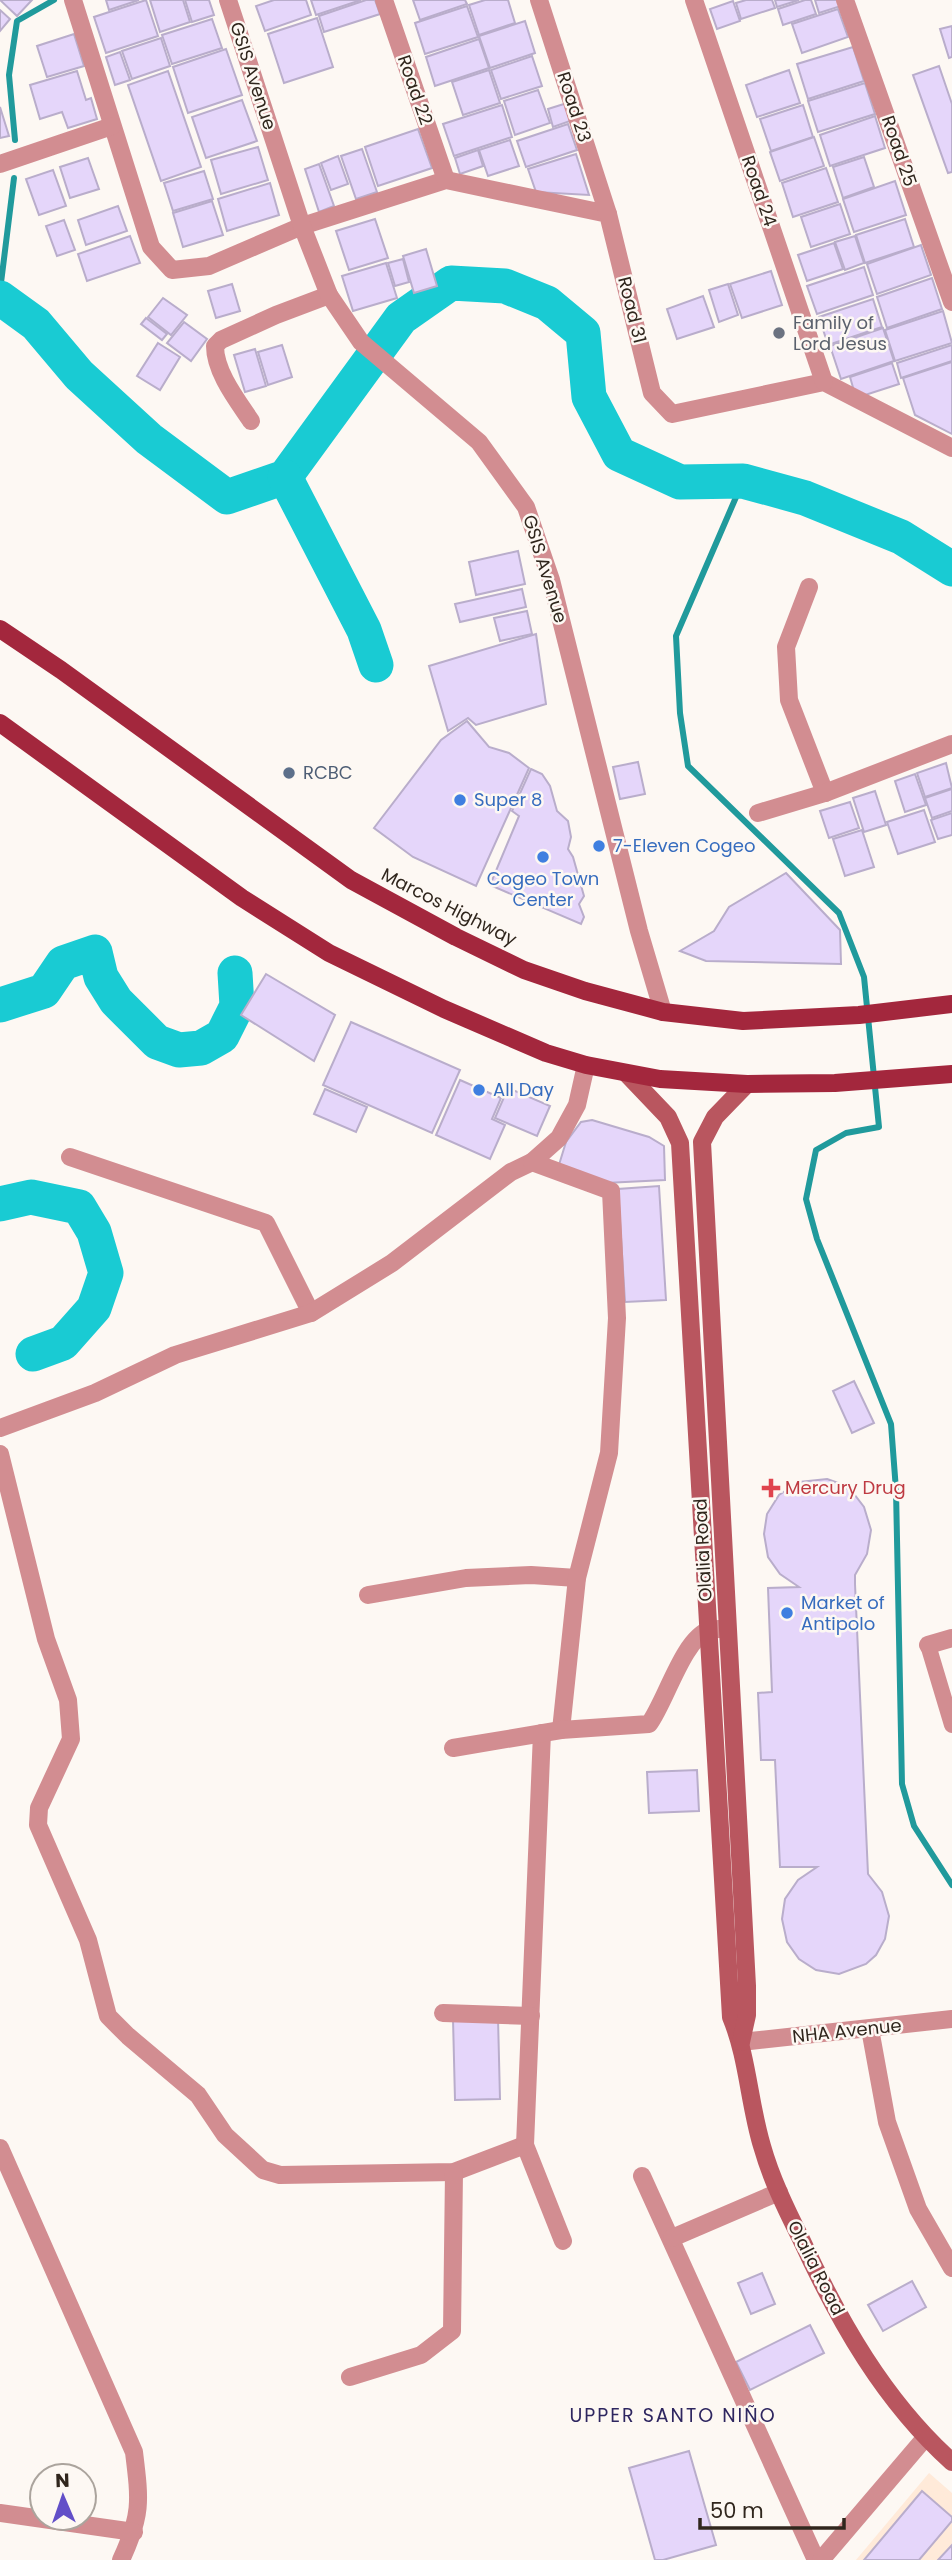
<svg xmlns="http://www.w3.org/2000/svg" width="952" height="2560" font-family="Poppins,sans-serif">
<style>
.built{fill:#ffead9}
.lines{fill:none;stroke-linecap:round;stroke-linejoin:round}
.stream{stroke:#209a9c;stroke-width:6}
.river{stroke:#19cbd3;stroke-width:35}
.building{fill:#e5d6fa;stroke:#b9adcb;stroke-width:2}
.pedestrian{stroke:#d28d91;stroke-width:16}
.minor{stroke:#d28d91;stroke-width:18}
.tertiary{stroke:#d28d91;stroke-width:18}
.secondary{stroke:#b9565f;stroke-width:18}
.primary{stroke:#a3273d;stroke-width:18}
.worship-dot{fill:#6b7280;stroke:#fdf8f3;stroke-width:2.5}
.service-dot{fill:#5c6f8a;stroke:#fdf8f3;stroke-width:2.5}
.shop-dot{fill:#3f7fe0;stroke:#fdf8f3;stroke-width:2.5}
.health-dot{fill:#e0444e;stroke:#fdf8f3;stroke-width:2.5}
.labels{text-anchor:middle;stroke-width:5;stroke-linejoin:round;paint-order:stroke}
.street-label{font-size:18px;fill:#30261d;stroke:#fdf8f3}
.worship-label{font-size:18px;fill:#5b616d;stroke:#fdf8f3;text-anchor:start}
.service-label{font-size:18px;fill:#4e5e75;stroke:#fdf8f3;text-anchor:start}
.shop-label{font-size:18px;fill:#366cbe;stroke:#fdf8f3;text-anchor:start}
.health-label{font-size:18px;fill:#be3a42;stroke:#fdf8f3;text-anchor:start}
.neighbourhood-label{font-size:19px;letter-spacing:2px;fill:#2e2660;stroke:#fdf8f3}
</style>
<rect width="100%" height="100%" fill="#fdf8f3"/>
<path class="built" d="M929,2473L952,2493V2560H856Z"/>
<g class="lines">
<g class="stream">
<path d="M15,140L9,75L17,21L54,0"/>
<path d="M0,291L14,178"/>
<path d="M743,481L676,636L680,713L688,766L839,913L864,977L879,1127L846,1133L816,1150L806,1199L817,1239L891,1424L896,1490L902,1784L914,1826L952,1885"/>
</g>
<g class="river">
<path d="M0,298L36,324L79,375L149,439L227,497L285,477L401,318L451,283L505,286L547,303L583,333L589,397L619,454L680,482L743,481L805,498L901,537L952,569"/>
<path d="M285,477L364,630L376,665"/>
<path d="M0,1005L44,991L63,963L95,952L101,977L116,1001L157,1042L179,1050L201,1048L222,1036L237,1006L235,973"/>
<path d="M0,1204L31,1197L79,1207L94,1232L106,1273L94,1308L63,1343L33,1354"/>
</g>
</g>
<g class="building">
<path d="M0,0H32L17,16Z"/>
<path d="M106,0H139L109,10Z"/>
<path d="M146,0L158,36L106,53L94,17Z"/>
<path d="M150,0H183L190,22L160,32Z"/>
<path d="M185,0H209L214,15L192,22Z"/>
<path d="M274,0H306L311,15L265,31L256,6Z"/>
<path d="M311,0H361L316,15Z"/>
<path d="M366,0H375L380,14L324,32L319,16Z"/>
<path d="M413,0H465L467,4L420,20Z"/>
<path d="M485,0H508L515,23L479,35L469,5Z"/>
<path d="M746,0H772L775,8L741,19L736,3Z"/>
<path d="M775,0H799L777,7Z"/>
<path d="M805,0H811L816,14L783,25L778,9Z"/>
<path d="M815,0H838L841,6L819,13Z"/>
<path d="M733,1L740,21L717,29L710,9Z"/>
<path d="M467,6L478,37L425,54L415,23Z"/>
<path d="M838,9L848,37L802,53L792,24Z"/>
<path d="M0,10L10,19L0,31Z"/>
<path d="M317,18L333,67L284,83L268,34Z"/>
<path d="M212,19L222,48L172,64L162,35Z"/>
<path d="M525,21L535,53L490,68L479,36Z"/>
<path d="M952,26V57L949,58L940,29Z"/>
<path d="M74,34L84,66L47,77L37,46Z"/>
<path d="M161,38L170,66L132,79L122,51Z"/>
<path d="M479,39L489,68L435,86L426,57Z"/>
<path d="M853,47L864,81L808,99L797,64Z"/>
<path d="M226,49L242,95L188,113L173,67Z"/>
<path d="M120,52L130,80L115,85L106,57Z"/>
<path d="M532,56L542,86L501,99L491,70Z"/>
<path d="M939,66L952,104V172L948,173L913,75Z"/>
<path d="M489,70L500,103L463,115L452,82Z"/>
<path d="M789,70L800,103L757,117L746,85Z"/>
<path d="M77,71L86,100L91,98L97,119L68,128L62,112L40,119L30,85Z"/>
<path d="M168,71L201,167L161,181L128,85Z"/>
<path d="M865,83L875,114L818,132L808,101Z"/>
<path d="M538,90L550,123L515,135L504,101Z"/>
<path d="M242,100L257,141L206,158L192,117Z"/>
<path d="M567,103L573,120L553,127L548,109Z"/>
<path d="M502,105L512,137L454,156L443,124Z"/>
<path d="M803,105L813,137L771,151L760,119Z"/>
<path d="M0,107L9,136L0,138Z"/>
<path d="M875,116L885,148L830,166L820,135Z"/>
<path d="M568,124L577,150L526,167L517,141Z"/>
<path d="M418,129L432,168L378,186L365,147Z"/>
<path d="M814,137L824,166L780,181L770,152Z"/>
<path d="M510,140L519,166L488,176L479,150Z"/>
<path d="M258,147L268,180L221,194L211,160Z"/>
<path d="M362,149L377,192L356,199L341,156Z"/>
<path d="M478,150L483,166L460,174L455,158Z"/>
<path d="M576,154L589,195L536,192L528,169Z"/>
<path d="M338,156L348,184L331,190L321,163Z"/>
<path d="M864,157L874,187L843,198L833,167Z"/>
<path d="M88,158L99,189L70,198L60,167Z"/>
<path d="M319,164L334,206L319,212L305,169Z"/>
<path d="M826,168L838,202L793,217L782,183Z"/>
<path d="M53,170L66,206L39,215L26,179Z"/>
<path d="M204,171L213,199L173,211L164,183Z"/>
<path d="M895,181L906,215L854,232L843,199Z"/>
<path d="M270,183L279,215L227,231L218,199Z"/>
<path d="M212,201L223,235L183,247L173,213Z"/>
<path d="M840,204L850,234L811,247L801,217Z"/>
<path d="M118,206L127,231L86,245L78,220Z"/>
<path d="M375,219L388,258L349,270L336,231Z"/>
<path d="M905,219L914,247L865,263L856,235Z"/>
<path d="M64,220L75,250L57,256L46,226Z"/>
<path d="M130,236L140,263L87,281L78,254Z"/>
<path d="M855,236L864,263L845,270L835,242Z"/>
<path d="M834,243L843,269L807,281L798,255Z"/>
<path d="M921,245L931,275L877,294L867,264Z"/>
<path d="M426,249L437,286L414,293L403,256Z"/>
<path d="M403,259L409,282L395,286L388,263Z"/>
<path d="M386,263L397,298L353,311L342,276Z"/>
<path d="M864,267L873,295L817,314L807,286Z"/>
<path d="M771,271L782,305L742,318L730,284Z"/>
<path d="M932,278L942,309L887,328L877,297Z"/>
<path d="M232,284L240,311L216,318L208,291Z"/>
<path d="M728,284L738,315L719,322L709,290Z"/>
<path d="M703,296L714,327L677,339L667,309Z"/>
<path d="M163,298L187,315L171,335L148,317Z"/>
<path d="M873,299L882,327L828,345L819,317Z"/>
<path d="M943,311L952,343L895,361L885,330Z"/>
<path d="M146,318L167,334L162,340L141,324Z"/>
<path d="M184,322L207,339L191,361L167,343Z"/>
<path d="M883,328L894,361L841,379L830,346Z"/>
<path d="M158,343L180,357L160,390L137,376Z"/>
<path d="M282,345L292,377L268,385L258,352Z"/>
<path d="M952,345V361L901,378L897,363Z"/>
<path d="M255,349L266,386L245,392L234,355Z"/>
<path d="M952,362V434L915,415L903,378Z"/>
<path d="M892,363L899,384L856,398L850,377Z"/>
<path d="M518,551L525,584L476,595L469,562Z"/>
<path d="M522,589L526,607L460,622L455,604Z"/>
<path d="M527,611L532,634L500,641L494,618Z"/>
<path d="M536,634L546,704L476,725L468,718L448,731L429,666Z"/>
<path d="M467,721L489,747L509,753L529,768L476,886L413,857L374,828L441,740Z"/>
<path d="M638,762L645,794L620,799L613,767Z"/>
<path d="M946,763L952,788L925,797L917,773Z"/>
<path d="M531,769L542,774L550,786L557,811L568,821L571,837L568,849L573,857L584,896L579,904L584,917L581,924L490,885L519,816L512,811Z"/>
<path d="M915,774L926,805L905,812L895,781Z"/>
<path d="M952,789V811L932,818L925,798Z"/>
<path d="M875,791L886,825L864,832L853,798Z"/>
<path d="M850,802L859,828L829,838L820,811Z"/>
<path d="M924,810L935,842L898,854L887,822Z"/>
<path d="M952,813V835L938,839L931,820Z"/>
<path d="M862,830L874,867L845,876L833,839Z"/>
<path d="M786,873L840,930L841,964L706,961L680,951L714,931L729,907Z"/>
<path d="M266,974L335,1015L314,1061L241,1015Z"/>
<path d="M351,1022L460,1070L432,1133L323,1085Z"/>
<path d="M460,1080L501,1098L492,1119L505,1125L490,1159L436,1135Z"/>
<path d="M508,1088L550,1106L537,1136L495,1118Z"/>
<path d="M325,1089L367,1107L356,1132L314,1114Z"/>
<path d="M592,1120L649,1137L664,1146L665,1180L605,1183L558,1168L566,1142L581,1122Z"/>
<path d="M659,1186L666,1300L625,1302L618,1189Z"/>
<path d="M854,1381L874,1423L852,1433L833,1391Z"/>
<path d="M827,1479L841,1484L854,1494L864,1507L871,1530L867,1554L855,1575V1584L868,1874L882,1892L889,1916L885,1939L876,1955L866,1964L839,1974L816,1970L799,1959L787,1942L782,1919L785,1899L798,1880L817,1867H780L775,1760H761L758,1693L772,1692L768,1588L799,1587L780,1574L768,1557L764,1534L767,1514L779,1495L799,1482Z"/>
<path d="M697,1770L699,1811L649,1813L647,1772Z"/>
<path d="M498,2018L500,2099L455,2100L453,2019Z"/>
<path d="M762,2273L775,2304L751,2314L738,2283Z"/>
<path d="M912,2281L926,2307L883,2331L868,2305Z"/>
<path d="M810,2325L824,2353L750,2390L736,2362Z"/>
<path d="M689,2451L716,2545L663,2560H655L629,2468Z"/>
<path d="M922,2491L952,2517V2521L919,2560H864Z"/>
<path d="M952,2545V2560H938Z"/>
</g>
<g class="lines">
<path class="pedestrian" d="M928,1645L952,1725"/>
<g class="minor">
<path d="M73,0L151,247L172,270L209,266L302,226L446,180L608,214L652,393L672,414L824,382L952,448"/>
<path d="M384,0L446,180"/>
<path d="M539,0L608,214"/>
<path d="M694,0L824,382"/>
<path d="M845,0L952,302"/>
<path d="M0,164L112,126"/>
<path d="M251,421C237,400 215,372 215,346L221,340L276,315L329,295"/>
<path d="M809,587L786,647L789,700L825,793"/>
<path d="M758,813L825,793L952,744"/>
<path d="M70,1157L266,1223L311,1313"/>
<path d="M0,1428L95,1393L175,1355L311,1313L392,1263L511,1172L532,1162"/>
<path d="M0,1454L46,1639L68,1700L71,1739L39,1808L38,1825L88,1940L108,2016L128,2036L198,2095L225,2135L263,2170L280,2175L454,2172L525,2145"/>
<path d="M368,1595L466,1578L531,1575L577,1578"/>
<path d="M928,1645L952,1638"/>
<path d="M561,1730L577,1578L609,1453L617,1318L611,1191L532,1162L559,1138L577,1105L586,1065"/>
<path d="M542,1733L525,2145L563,2241"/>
<path d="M453,1748L561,1730L649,1724C666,1701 683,1639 709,1630C712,1629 716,1629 720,1629"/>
<path d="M443,2013L531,2016"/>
<path d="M870,2029L887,2122L918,2209L952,2268"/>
<path d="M0,2148L134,2452C140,2501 142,2515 121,2560"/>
<path d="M642,2176L816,2560"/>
<path d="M672,2238L779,2192"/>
<path d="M350,2377L421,2355L452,2331L454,2172"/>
<path d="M0,2513L134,2532"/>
<path d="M821,2560L925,2438"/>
</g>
<g class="tertiary">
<path d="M228,0L302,226L329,295L361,342L479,442L526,507L551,580L639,931L663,1012"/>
<path d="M741,2042L952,2019"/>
</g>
<g class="secondary">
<path d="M627,1074L668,1117L680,1143L731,2017C748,2058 749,2103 762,2146C771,2178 786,2209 801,2239C839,2321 884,2401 952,2462"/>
<path d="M741,2042L747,2015V1986L702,1142L715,1117L747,1084"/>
</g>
<g class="primary">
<path d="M0,629L61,670L351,880L456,937L524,970L585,991L663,1012L743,1021L859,1015L952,1004"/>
<path d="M0,723L242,898L329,953L444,1009L546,1053L586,1065L660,1079L747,1084L835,1083L952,1074"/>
</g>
</g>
<circle class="worship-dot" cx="779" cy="333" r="7"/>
<circle class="service-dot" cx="289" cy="773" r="7"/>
<g class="shop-dot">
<circle cx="460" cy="800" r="7"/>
<circle cx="599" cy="846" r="7"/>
<circle cx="543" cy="857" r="7"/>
<circle cx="479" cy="1090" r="7"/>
<circle cx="787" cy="1613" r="7"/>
</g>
<path class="health-dot" d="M767.5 1477.5h7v7h7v7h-7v7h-7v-7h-7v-7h7z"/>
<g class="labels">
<g class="street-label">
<text transform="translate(253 76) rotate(72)" y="6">GSIS Avenue</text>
<text transform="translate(415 90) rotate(71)" y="6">Road 22</text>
<text transform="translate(574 107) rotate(72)" y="6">Road 23</text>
<text transform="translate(899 151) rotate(71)" y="6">Road 25</text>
<text transform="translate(759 191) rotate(71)" y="6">Road 24</text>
<text transform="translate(632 310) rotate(76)" y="6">Road 31</text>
<text transform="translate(545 569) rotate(73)" y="6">GSIS Avenue</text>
<text transform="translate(449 907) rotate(27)" y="6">Marcos Highway</text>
<text transform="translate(703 1550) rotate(-93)" y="6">Olalia Road</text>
<text transform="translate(847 2031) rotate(-6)" y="6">NHA Avenue</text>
<text transform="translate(816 2268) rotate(63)" y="6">Olalia Road</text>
</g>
<g class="worship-label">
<text x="793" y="329">Family of<tspan x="793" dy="21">Lord Jesus</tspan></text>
</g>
<g class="service-label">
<text x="303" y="779">RCBC</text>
</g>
<g class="shop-label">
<text x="474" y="806">Super 8</text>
<text x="613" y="852">7-Eleven Cogeo</text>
<text x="543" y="885" text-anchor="middle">Cogeo Town<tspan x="543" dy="21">Center</tspan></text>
<text x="493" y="1096">All Day</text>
<text x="801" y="1609">Market of<tspan x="801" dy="21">Antipolo</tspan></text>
</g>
<g class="health-label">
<text x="785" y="1494">Mercury Drug</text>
</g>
<g class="neighbourhood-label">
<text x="673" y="2422">UPPER SANTO NIÑO</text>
</g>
</g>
<g transform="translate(63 2497) rotate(358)"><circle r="33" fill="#fdf8f3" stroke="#aba49d" stroke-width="2"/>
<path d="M0-5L12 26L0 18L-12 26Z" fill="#624fc8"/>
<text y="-10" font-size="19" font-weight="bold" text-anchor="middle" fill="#30261d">N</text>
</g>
<path d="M700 2518v10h144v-10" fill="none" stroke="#30261d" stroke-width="3.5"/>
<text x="710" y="2518" font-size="21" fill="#30261d" stroke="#fdf8f3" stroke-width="5" paint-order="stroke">50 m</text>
</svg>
